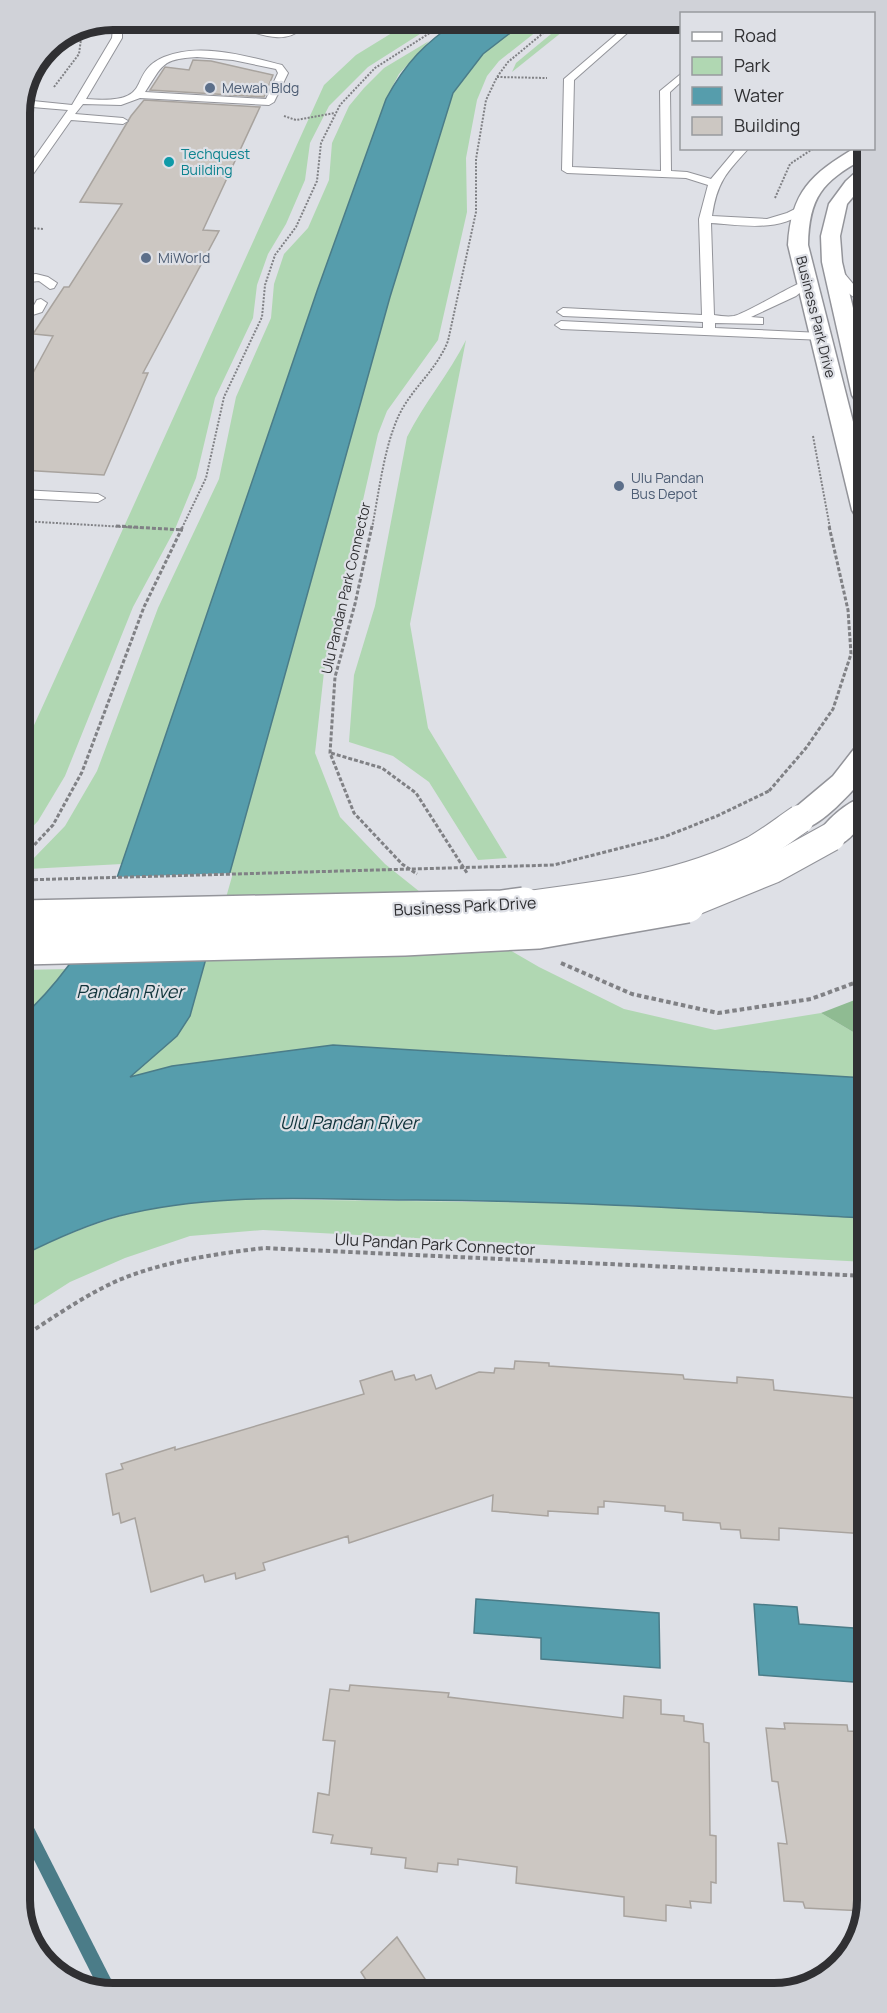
<svg xmlns="http://www.w3.org/2000/svg" width="887" height="2013" font-family="Manrope,sans-serif">
<style>
.green{fill:#b0d7b2}
.forest{fill:#8fbb92}
.water{fill:#569dac;stroke:#4b7c88;stroke-width:1.5}
.pier{fill:#dee0e6}
.lines{fill:none;stroke-linecap:round;stroke-linejoin:round}
.stream{fill:#4b7c88;fill-rule:evenodd}
.building{fill:#ccc7c2;stroke:#a8a39e;stroke-width:1.5}
.service-casing{stroke:#93949a;stroke-width:2}
.minor-casing{stroke:#93949a;stroke-width:3}
.path-far2{stroke:#808185;stroke-width:2;stroke-dasharray:2 1.5;stroke-linecap:butt}
.path-far1{stroke:#808185;stroke-width:3;stroke-dasharray:4 2;stroke-linecap:butt}
.path{stroke:#808185;stroke-width:4;stroke-dasharray:4.5 3;stroke-linecap:butt}
.service{fill:#fff;fill-rule:evenodd}
.minor{fill:#fff;fill-rule:evenodd}
.minor-bridge-far1-casing{stroke:#93949a;stroke-width:30;stroke-linecap:butt}
.minor-bridge-casing{stroke:#93949a;stroke-width:38;stroke-linecap:butt}
.path-bridge{stroke:#808185;stroke-width:3;stroke-dasharray:4 2;stroke-linecap:butt}
.minor-bridge-far1{stroke:#fff;stroke-width:28}
.minor-bridge{stroke:#fff;stroke-width:35}
.service-dot{fill:#5c6f8a;stroke:#dee0e6;stroke-width:2}
.culture-dot{fill:#0f9aa8;stroke:#dee0e6;stroke-width:2}
.labels{text-anchor:middle;stroke-width:4.5;stroke-linejoin:round;paint-order:stroke}
.far-service-label{font-size:14px;fill:#4e5e75;stroke:#dee0e6;text-anchor:start}
.far-culture-label{font-size:14px;fill:#0d838f;stroke:#dee0e6;text-anchor:start}
.far-street-label{font-size:14px;fill:#303033;stroke:#dee0e6}
.street-label{font-size:16px;fill:#303033;stroke:#dee0e6}
.water-label{font-size:18px;font-style:italic;fill:#11343b;stroke:#dee0e6}
.rim{fill:none;stroke:#303033;stroke-width:8}
</style>
<rect width="100%" height="100%" fill="#dee0e6"/>
<g class="green">
<path d="M413,20H442L368,67L329,106L310,143L305,180L286,224L268,254L257,285L253,318L215,398L196,478L175,529L133,607L65,776L38,821L22,838L21,754L324,85L356,55Z"/>
<path d="M527,20H551L499,61L487,76L477,100L466,158L467,212L438,340L387,411L378,434L324,672L315,753L340,817L385,864L430,900L477,931L539,967L624,1009L715,1030L821,1013L865,1039V1078L333,1045L172,1066L129,1078L176,1036L190,1016L390,297L453,93L483,54Z"/>
<path d="M568,20H577L512,72L516,63Z"/>
<path d="M429,41L399,74L386,99L317,291L122,864L28,869L32,860L65,826L97,771L158,608L219,479L236,397L271,318L274,284L284,254L308,228L329,180L332,143L349,106L364,88L384,68Z"/>
<path d="M466,340L410,624L428,728L507,858L478,860L429,782L393,756L349,742L354,675L375,606L407,437C424,403 449,374 466,340Z"/>
<path d="M68,969L39,1002L22,1017V970Z"/>
<path d="M236,1199L576,1203L866,1218V1262L263,1230L190,1236L125,1258L70,1282L23,1312V1255C53,1240 85,1227 117,1217C155,1206 196,1203 236,1199Z"/>
</g>
<path class="forest" d="M865,996V1039L821,1013Z"/>
<g class="water">
<path d="M459,20H527L483,54L453,93L390,297L190,1016L177,1036L130,1077L172,1066L333,1045L865,1078L866,1218C716,1210 567,1201 417,1200C318,1200 216,1191 119,1216C86,1225 53,1240 23,1255L22,1017C57,986 81,949 106,910L317,291L386,99C406,62 425,43 459,20Z"/>
<path d="M476,1599L659,1613L660,1668L541,1659V1638L474,1633Z"/>
<path d="M754,1604L797,1607L799,1624L867,1629V1683L759,1675Z"/>
</g>
<path class="pier" d="M233,873L208,961L68,963L103,909L114,877Z"/>
<g class="lines">
<path class="stream" d="M24,1816L29,1818L118,1993H106L100,1991L24,1840Z"/>
</g>
<g class="building">
<path d="M193,60L211,61L273,75L264,97L150,90L165,67L189,70Z"/>
<path d="M144,100L260,107L203,230L219,231L143,373H148L104,475L21,470L20,397L53,336L33,334L64,287H69L122,204L80,202L131,116Z"/>
<path d="M515,1361L549,1363V1366L683,1375L684,1379L737,1383V1377L773,1380L774,1390L866,1399V1534L779,1528V1540L741,1538L740,1530L721,1529L720,1523L683,1520V1513L665,1511V1506L604,1501V1507H598V1514L548,1511V1516L492,1511L493,1495L349,1543L348,1536L263,1563L265,1570L236,1579L235,1573L205,1582L203,1575L151,1592L135,1518L121,1523L119,1513L113,1515L106,1474L123,1469L121,1464L175,1447V1450L364,1394L360,1381L392,1371L395,1380L414,1375L416,1380L431,1375L436,1389L479,1372L494,1373L495,1368L514,1369Z"/>
<path d="M350,1685L449,1693L448,1697L623,1718L624,1696L661,1700V1714L684,1716V1721L703,1724L704,1742L709,1743L710,1835L716,1836V1883L711,1882V1903L690,1901L691,1908L666,1905V1921L624,1916V1897L516,1883L517,1867L458,1859V1865L438,1863L437,1872L405,1868L406,1858L371,1854L372,1848L331,1843L333,1835L313,1832L318,1793L329,1795L335,1741L323,1740L330,1689L349,1691Z"/>
<path d="M784,1723L847,1725L848,1731L867,1732V1901L864,1911L805,1908L803,1902L784,1901L778,1843L787,1844L778,1782L772,1781L766,1728L785,1729Z"/>
<path d="M397,1937L433,1991H373L361,1972Z"/>
</g>
<g class="lines">
<g class="service-casing">
<g id="service">
<path d="M117,20L121,26L151,20H166L122,31V38L86,99C159,105 124,74 164,57C200,42 246,56 282,65L288,73L274,102L269,105L140,98L121,105L83,104L75,114L123,118L128,121L123,124L71,120L24,187L20,188V178L68,110L20,106L23,100L72,105L112,38L113,29L109,21ZM197,57L233,60L276,69L278,73L266,99L145,92C163,65 161,59 197,57Z"/>
<path d="M186,20H196L212,25H252L268,32L284,31L292,28L291,25L282,20L298,21L302,29C285,43 266,36 249,31C228,24 207,40 186,20Z"/>
<path d="M633,20H642L574,80L572,167L661,171L660,91L682,73V81L670,92L671,171L687,172L711,179L737,148H749C726,173 717,182 712,216L767,219L787,213L801,206L807,209C783,233 741,225 711,223L714,315C720,316 728,317 734,316C750,312 802,278 811,280L813,282L796,296L751,317L763,318V324L715,323V328L821,333L827,337L825,340L561,329L555,325L561,321L703,328V322L563,316L557,312L563,308L702,315L699,219L708,185L686,178L567,173L562,170L564,79Z"/>
<path d="M834,265L838,266L854,285L863,292V302C851,298 829,277 830,266Z"/>
<path d="M36,274L48,277L57,283L54,288L50,289L39,281L20,283V276Z"/>
<path d="M41,299L47,303L42,312L20,319V311L33,307L37,300Z"/>
<path d="M847,322L863,323V331L843,329V323Z"/>
<path d="M21,490L98,494L105,498L98,502L21,498Z"/>
</g>
</g>
<g class="minor-casing">
<g id="minor">
<path d="M855,148H863V159C822,182 809,197 808,245L863,461L864,517L855,515L852,510L788,245C791,192 811,174 855,148Z"/>
<path d="M863,170V185L847,204L840,236L842,262L863,350V402L855,400L852,395L822,262L821,236L829,204L846,181L857,171Z"/>
<path d="M864,746V777C852,792 822,825 803,829C798,830 794,828 790,826L785,819L790,812L833,776L854,749Z"/>
<path d="M864,797V823C850,837 842,851 820,845L816,837C825,821 846,802 864,797Z"/>
</g>
</g>
<g class="path-far2">
<path d="M497,77L547,78"/>
<path d="M54,87L79,54L82,32"/>
<path d="M284,116L296,120L335,113"/>
<path d="M20,133L26,124"/>
<path d="M775,198L790,164L814,148"/>
<path d="M20,221L33,203"/>
<path d="M20,227L43,229"/>
<path d="M813,436L830,528"/>
<path d="M21,521L143,528"/>
<path d="M182,528L206,478L224,397L262,317L265,285L275,255L296,227L317,181L321,143L340,105L375,68L450,20"/>
<path d="M372,528C379,492 384,447 399,415C412,388 436,371 448,341L476,212V159L486,100L497,77L508,62L559,20"/>
</g>
<g class="path-far1">
<path d="M116,526L183,530"/>
<path d="M372,526L355,604L335,677L330,753L354,813L402,864L417,874"/>
<path d="M331,753L382,768L416,793L467,873"/>
<path d="M769,791L806,748L833,709L851,654L848,610L829,526"/>
<path d="M22,858L53,825L82,772L144,607L183,526"/>
</g>
<g class="path">
<path d="M561,963L632,994L718,1013L811,999L865,979"/>
<path d="M23,1337C54,1317 85,1295 119,1280C165,1261 215,1254 264,1248L866,1276"/>
</g>
<use href="#service" class="service"/>
<use href="#minor" class="minor"/>
<g class="minor-bridge-far1-casing">
<g id="minor-bridge-far1">
<path d="M512,907C596,896 677,889 754,850C770,841 785,829 800,819"/>
<path d="M680,907L773,869L831,837"/>
</g>
</g>
<g class="minor-bridge-casing">
<g id="minor-bridge">
<path d="M22,918L502,908L524,905"/>
<path d="M22,947L404,938L538,931L687,905"/>
</g>
</g>
<path class="path-bridge" d="M22,880L554,865L664,837L717,816L769,791"/>
<use href="#minor-bridge-far1" class="minor-bridge-far1"/>
<use href="#minor-bridge" class="minor-bridge"/>
</g>
<g class="service-dot">
<circle cx="210" cy="88" r="6"/>
<circle cx="146" cy="258" r="6"/>
<circle cx="619" cy="486" r="6"/>
</g>
<circle class="culture-dot" cx="169" cy="162" r="6"/>
<g class="labels">
<g class="far-service-label">
<text x="222" y="93">Mewah Bldg</text>
<text x="158" y="263">MiWorld</text>
<text x="631" y="483">Ulu Pandan<tspan x="631" dy="16">Bus Depot</tspan></text>
</g>
<g class="far-culture-label">
<text x="181" y="159">Techquest<tspan x="181" dy="16">Building</tspan></text>
</g>
<g class="far-street-label">
<text transform="translate(816 317) rotate(76)" y="5">Business Park Drive</text>
<text transform="translate(346 588) rotate(-77)" y="5">Ulu Pandan Park Connector</text>
</g>
<g class="street-label">
<text transform="translate(465 906) rotate(-3)" y="6">Business Park Drive</text>
<text transform="translate(435 1244) rotate(3)" y="6">Ulu Pandan Park Connector</text>
</g>
<g class="water-label">
<text x="130" y="998">Pandan River</text>
<text x="349" y="1129">Ulu Pandan River</text>
</g>
</g>
<path d="M0 0H887V2013H0ZM113 30H774A83 83 0 0 1 857 113V1900A83 83 0 0 1 774 1983H113A83 83 0 0 1 30 1900V113A83 83 0 0 1 113 30Z" fill="#d0d2d8" fill-rule="evenodd"/>
<path class="rim" d="M113 30H774A83 83 0 0 1 857 113V1900A83 83 0 0 1 774 1983H113A83 83 0 0 1 30 1900V113A83 83 0 0 1 113 30Z"/>
<rect x="680" y="12" width="195" height="138" fill="#dee0e6" stroke="#989a9e" stroke-width="1.5"/>
<rect x="692" y="32" width="30" height="9" fill="#ffffff" stroke="#989a9e" stroke-width="1.5"/>
<text x="734" y="42" font-size="18" fill="#303033">Road</text>
<rect x="692" y="57" width="30" height="18" fill="#b0d7b2" stroke="#989a9e" stroke-width="1.5"/>
<text x="734" y="72" font-size="18" fill="#303033">Park</text>
<rect x="692" y="87" width="30" height="18" fill="#569dac" stroke="#989a9e" stroke-width="1.5"/>
<text x="734" y="102" font-size="18" fill="#303033">Water</text>
<rect x="692" y="117" width="30" height="18" fill="#ccc7c2" stroke="#989a9e" stroke-width="1.5"/>
<text x="734" y="132" font-size="18" fill="#303033">Building</text>
</svg>
